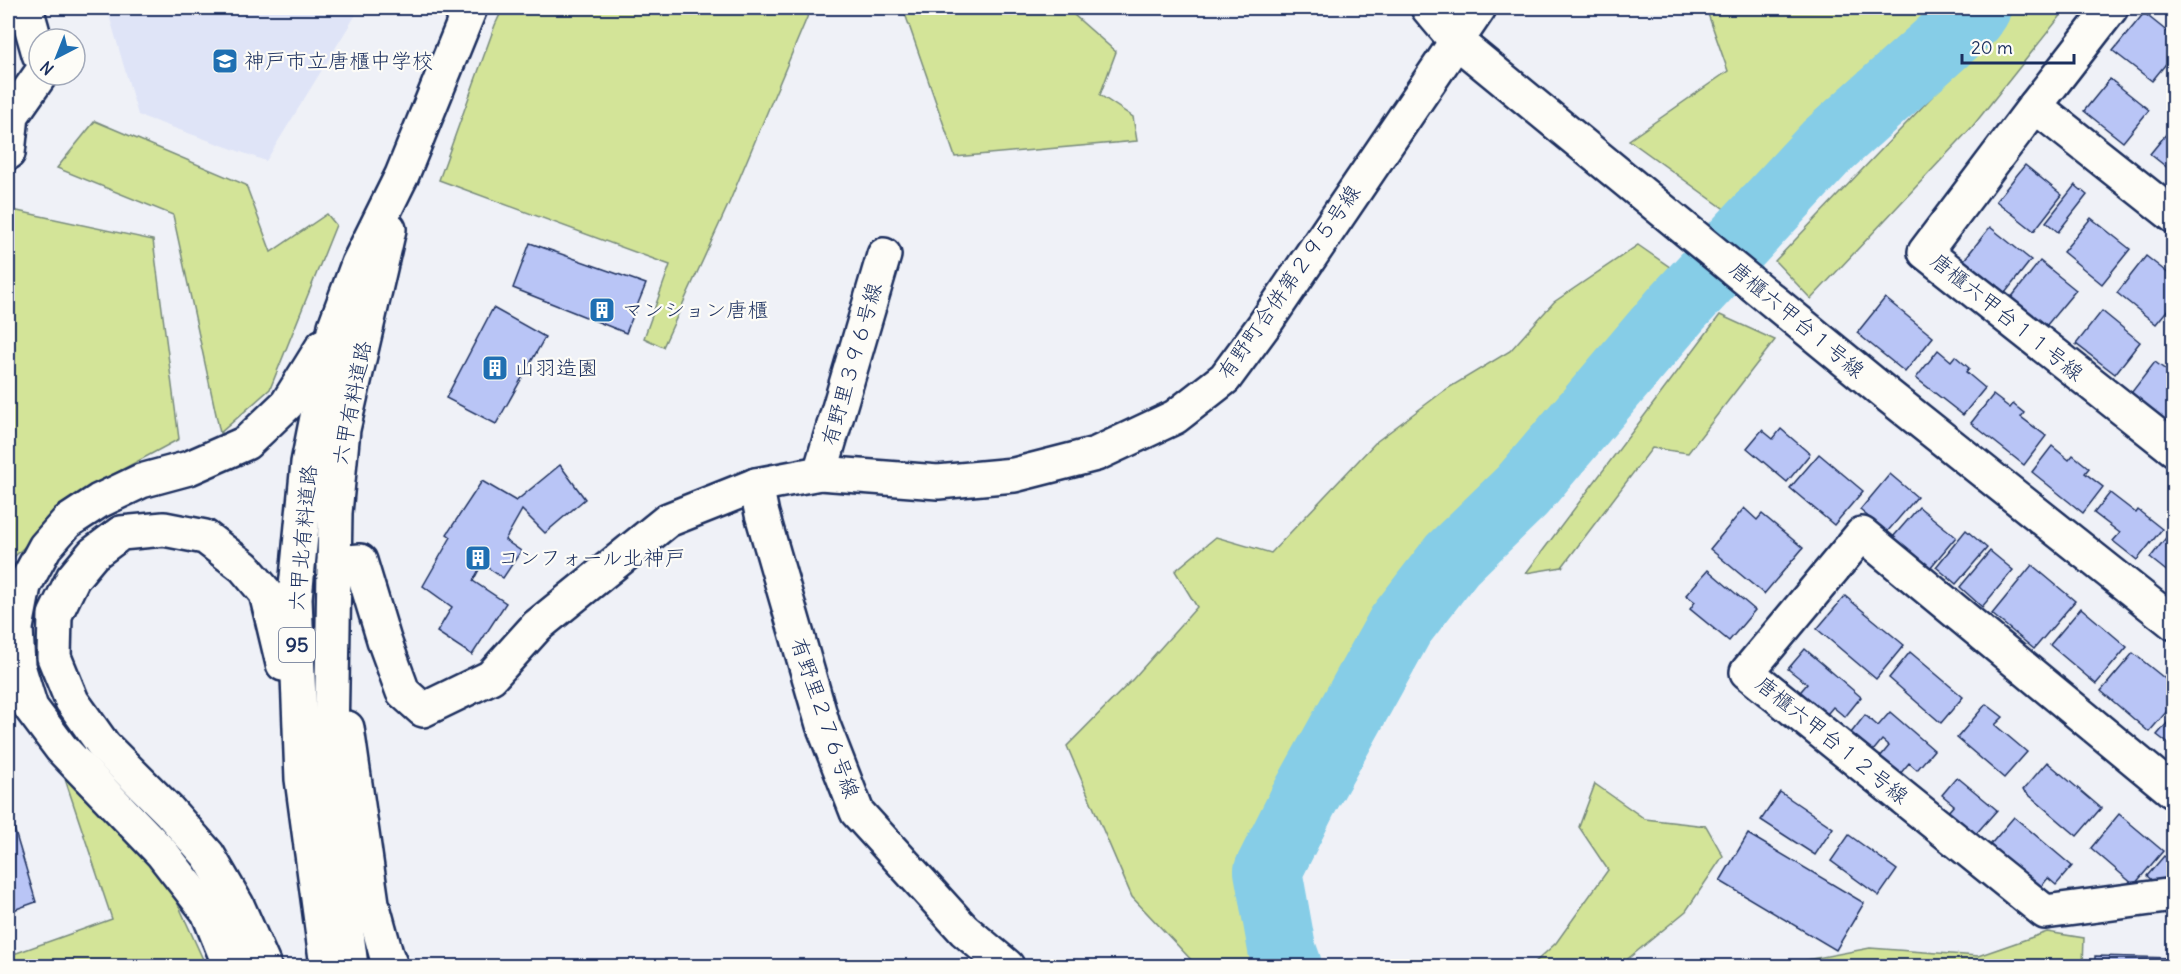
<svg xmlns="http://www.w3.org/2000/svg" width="2181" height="974" font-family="Delius,'Klee One',sans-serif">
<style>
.built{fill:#dfe4f7}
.green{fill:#d3e498;stroke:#778a7b;stroke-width:1.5}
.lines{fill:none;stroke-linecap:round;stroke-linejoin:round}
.river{stroke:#86cde7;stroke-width:68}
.building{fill:#b9c5f6;stroke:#1b2f5e;stroke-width:1.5}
.minor-casing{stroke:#1b2f5e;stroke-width:38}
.major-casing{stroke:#1b2f5e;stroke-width:38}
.minor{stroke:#fdfcf7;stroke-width:33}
.major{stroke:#fdfcf7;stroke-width:33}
.labels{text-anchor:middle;stroke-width:4.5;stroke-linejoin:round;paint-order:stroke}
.shield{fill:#fdfcf7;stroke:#5f6c8c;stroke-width:1.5}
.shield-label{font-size:20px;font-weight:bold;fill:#1b2f5e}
.poi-label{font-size:21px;fill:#1b2f5e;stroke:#fdfcf7;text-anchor:start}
.street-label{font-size:21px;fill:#1b2f5e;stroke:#fdfcf7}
</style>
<rect width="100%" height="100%" fill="#eff1f7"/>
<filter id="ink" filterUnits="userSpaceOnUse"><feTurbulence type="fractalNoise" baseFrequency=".0167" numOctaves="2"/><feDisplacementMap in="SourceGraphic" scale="12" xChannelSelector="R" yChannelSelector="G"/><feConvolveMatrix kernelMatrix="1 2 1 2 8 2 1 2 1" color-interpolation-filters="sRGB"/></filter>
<g filter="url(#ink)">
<path class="built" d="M107,8H360L266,161L138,115Z"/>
<g class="green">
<path d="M503,8H811L729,203L663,347L644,338L670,265L439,180L495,25Z"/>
<path d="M903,8H1066L1116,52L1100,95L1133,117L1137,141L955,157Z"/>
<path d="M1846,8H1963L1737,218L1629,140L1728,71L1708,14L1830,11Z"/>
<path d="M2015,8H2067L1972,127L1811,299L1775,261L2009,16Z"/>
<path d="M95,121L246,185L271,252L327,214L336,225L270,389L220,433L173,215L57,168Z"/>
<path d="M8,209L153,240L179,439L84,490L14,557L8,589Z"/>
<path d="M1638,245L1687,279L1527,474L1431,573L1243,893L1282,966H1197L1132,897L1067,746L1133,679L1197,607L1175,571L1216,537L1271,553L1376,442L1445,390L1510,351L1554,302Z"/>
<path d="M1720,315L1775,340L1688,453L1652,448L1562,567L1526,573Z"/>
<path d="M63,773L168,882L206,966H8V956L112,919Z"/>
<path d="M1595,784L1645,819L1706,826L1723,856L1686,911L1619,966H1531L1556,943L1608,870L1579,827Z"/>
<path d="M2047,932L2084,938L2083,966H1808L1806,960L1870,948L1978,956Z"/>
</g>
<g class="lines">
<path class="river" d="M1288,966L1282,949L1268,871L1303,801L1400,626L1452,559L1522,491L1678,307L1827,146L1971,17L1977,8"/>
</g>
<g class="building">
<path d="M2144,13L2174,37V54L2152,81L2113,51Z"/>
<path d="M2110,79L2149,110L2123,142L2084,111Z"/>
<path d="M2172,127L2174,128V173L2150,154Z"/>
<path d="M2025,165L2062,195L2034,231L1996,201Z"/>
<path d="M2075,185L2087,195L2058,232L2046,222Z"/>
<path d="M2091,218L2130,249L2102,284L2063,252Z"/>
<path d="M1990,227L2031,260L2005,293L1964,260Z"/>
<path d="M530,243L646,284L626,333L513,288Z"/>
<path d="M2146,256L2174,278V302L2156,324L2117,293Z"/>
<path d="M2040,261L2076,290L2046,326L2011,298Z"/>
<path d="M1885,298L1933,337L1905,372L1857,333Z"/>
<path d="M493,308L545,337L496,424L446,398Z"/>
<path d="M2102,311L2140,342L2115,374L2076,344Z"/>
<path d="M1938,350L1951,361L1955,356L1969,368L1966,372L1985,388L1963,415L1916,378Z"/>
<path d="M2155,362L2174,376V416L2165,426L2128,397Z"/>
<path d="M1993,395L2010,408L2013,404L2024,413L2021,417L2046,436L2024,465L1971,423Z"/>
<path d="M1781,429L1810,454L1787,482L1747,448L1762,430L1773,439Z"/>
<path d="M2052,446L2069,460L2073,455L2089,468L2085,473L2103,487L2083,513L2032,472Z"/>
<path d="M1819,454L1863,491L1834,525L1790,488Z"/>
<path d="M560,465L585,499L545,533L522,510L505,540L521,551L503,578L482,564L473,581L506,603L472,655L437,632L452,607L423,586L451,537L447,534L482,481L516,501Z"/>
<path d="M1890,474L1917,497L1887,532L1860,510Z"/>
<path d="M2110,493L2136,513L2138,510L2162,529L2137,560L2113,541L2120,533L2094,513Z"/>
<path d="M1919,507L1956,537L1924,575L1887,544Z"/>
<path d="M1744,508L1757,520L1762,514L1803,548L1764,594L1710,549Z"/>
<path d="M1966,530L1987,548L1956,584L1936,567Z"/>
<path d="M2169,534L2174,538V577L2150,558Z"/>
<path d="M1990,551L2013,570L1982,607L1960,587Z"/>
<path d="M2032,565L2075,601L2034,649L1992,614Z"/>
<path d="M1708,570L1755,610L1729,641L1690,609L1695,602L1686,595Z"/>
<path d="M1845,596L1904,645L1876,679L1817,629Z"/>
<path d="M2081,608L2127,647L2096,684L2050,645Z"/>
<path d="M1805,649L1861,697L1845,717L1833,707L1823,719L1796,697L1807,684L1788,669Z"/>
<path d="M1910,652L1963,697L1941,723L1889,678Z"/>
<path d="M2133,653L2174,686V703L2149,732L2101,691Z"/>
<path d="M1986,704L2003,717L1995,725L2027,752L2004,778L1957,738Z"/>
<path d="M1890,712L1934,750L1917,770L1909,763L1900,774L1880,757L1889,746L1882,740L1873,751L1851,733L1865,715L1878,726Z"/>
<path d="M2174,715V748L2157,735Z"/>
<path d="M2047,762L2101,808L2077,836L2023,790Z"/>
<path d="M1957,777L1997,810L1974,836L1947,813L1954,805L1942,795Z"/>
<path d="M1780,792L1833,828L1815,855L1761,820Z"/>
<path d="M8,808L36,902L8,912Z"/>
<path d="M2119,814L2163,851L2134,885L2091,848Z"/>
<path d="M2014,817L2072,866L2056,885L2048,878L2041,887L1990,845Z"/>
<path d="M1748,834L1864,903L1836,950L1720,881Z"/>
<path d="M1849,835L1897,870L1879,896L1831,861Z"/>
<path d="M2164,856L2174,864V876L2162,889L2147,876Z"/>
<path d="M2095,956L2174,958V966H2095Z"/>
</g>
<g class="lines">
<g class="minor-casing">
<g id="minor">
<path d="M26,8L39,54"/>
<path d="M1428,8L1455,40L1890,397L2174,623"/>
<path d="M2035,106L2111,8"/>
<path d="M8,153L12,115L40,75"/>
<path d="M2174,216L2035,106L1925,252L2174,449"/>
<path d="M820,473L884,255"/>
<path d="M756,485L762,514L823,725L857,812L964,930L1007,966"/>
<path d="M334,563L360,561L384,640L403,692L423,710L491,677L537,626L668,520L756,485L820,473L938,482L1014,475L1096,454L1175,417L1225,378L1264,325L1479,8"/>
<path d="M2174,792L1862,534L1747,672L2045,912L2174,895"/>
</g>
</g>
<g class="major-casing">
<g id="major">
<path d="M347,728L372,903L386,954L391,966"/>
<path d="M230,966L208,912L162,853L61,748L31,708L18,666L16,628L24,586L45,547L67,522L99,501L141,481L189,468L246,443L287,404L323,346"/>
<path d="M264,966L237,905L208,855L169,811L104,746L72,701L54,657L55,615L73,578L93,554L121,533L164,529L205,537L244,567L266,593L283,664"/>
<path d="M327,966L302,779L295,598L308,463L335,326L358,264L402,175L470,8"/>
<path d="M351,966L330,797L335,513L343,429L389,229"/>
</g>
</g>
<use href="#minor" class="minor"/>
<use href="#major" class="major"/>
</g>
</g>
<defs>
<g id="school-square" transform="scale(1.35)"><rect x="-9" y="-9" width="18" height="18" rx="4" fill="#1f6fb2" stroke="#fdfcf7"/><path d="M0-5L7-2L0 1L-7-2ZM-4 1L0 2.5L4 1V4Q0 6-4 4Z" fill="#fff"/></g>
<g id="building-square" transform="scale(1.35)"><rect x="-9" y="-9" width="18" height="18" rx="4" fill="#1f6fb2" stroke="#fdfcf7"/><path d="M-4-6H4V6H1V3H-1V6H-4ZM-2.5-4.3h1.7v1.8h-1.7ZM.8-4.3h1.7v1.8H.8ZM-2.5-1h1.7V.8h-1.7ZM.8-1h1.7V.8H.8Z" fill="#fff"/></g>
</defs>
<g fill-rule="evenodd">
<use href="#school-square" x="225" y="61"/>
<use href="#building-square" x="602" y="310"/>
<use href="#building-square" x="495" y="368"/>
<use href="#building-square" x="478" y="558"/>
</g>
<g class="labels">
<rect class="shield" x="279" y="628" width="36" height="34" rx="4.5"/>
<g class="shield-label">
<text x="297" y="652">95</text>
</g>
<g class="poi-label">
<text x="244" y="68">神戸市立唐櫃中学校</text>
<text x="622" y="317">マンション唐櫃</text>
<text x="514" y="375">山羽造園</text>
<text x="498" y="565">コンフォール北神戸</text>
</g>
<g class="street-label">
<text transform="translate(1289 282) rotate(-55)" y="7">有野町合併第２９５号線</text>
<text transform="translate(2007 317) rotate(39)" y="7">唐櫃六甲台１１号線</text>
<text transform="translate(1797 320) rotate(40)" y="7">唐櫃六甲台１号線</text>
<text transform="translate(852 364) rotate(-74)" y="7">有野里３９６号線</text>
<text transform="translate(352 403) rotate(-79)" y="7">六甲有料道路</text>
<text transform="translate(303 538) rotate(-85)" y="7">六甲北有料道路</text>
<text transform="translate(825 718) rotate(71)" y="7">有野里２７６号線</text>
<text transform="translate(1832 740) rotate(39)" y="7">唐櫃六甲台１２号線</text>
</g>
</g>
<rect width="2181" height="974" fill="none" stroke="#fdfcf7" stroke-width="30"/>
<rect x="15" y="15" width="2151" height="944" fill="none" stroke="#1b2f5e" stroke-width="2" filter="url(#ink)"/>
<g transform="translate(57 57) rotate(222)"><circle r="28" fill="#fdfcf7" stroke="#a3aaba" stroke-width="1.5"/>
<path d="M0-4.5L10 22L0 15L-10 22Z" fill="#1f6fb2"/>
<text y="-9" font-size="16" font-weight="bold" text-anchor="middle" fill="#1b2f5e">N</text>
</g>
<path d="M1962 54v9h112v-9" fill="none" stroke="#1b2f5e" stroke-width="3"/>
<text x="1971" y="54" font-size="18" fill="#1b2f5e" stroke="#fdfcf7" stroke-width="4.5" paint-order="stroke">20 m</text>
</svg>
